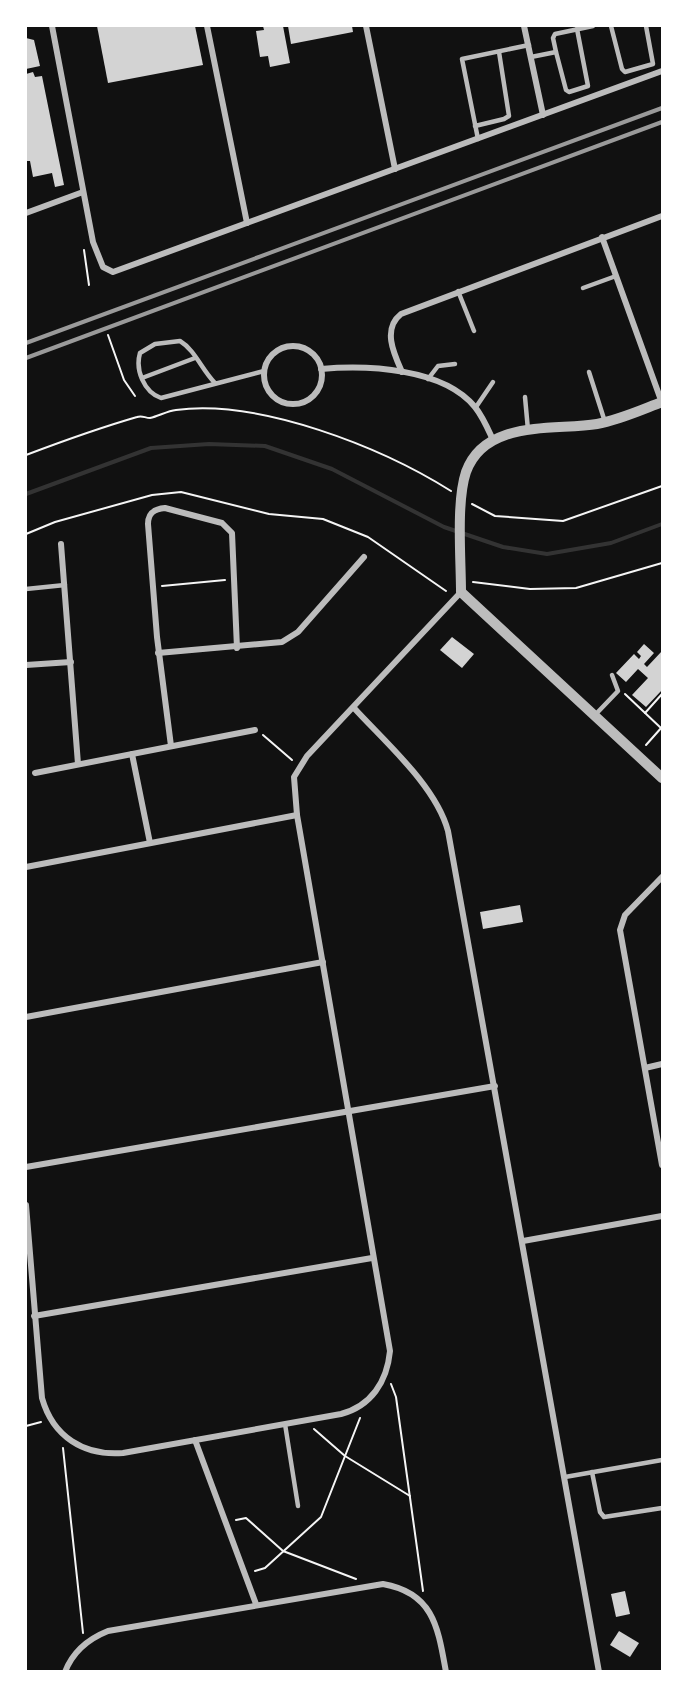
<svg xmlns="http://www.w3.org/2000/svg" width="688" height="1697" font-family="'Open Sans',sans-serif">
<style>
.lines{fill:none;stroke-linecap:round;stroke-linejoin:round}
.stream{stroke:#333;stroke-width:4}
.building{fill:#d3d3d3}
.path{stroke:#f5f5f5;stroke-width:2}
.service{stroke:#bcbcbc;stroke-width:4.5}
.minor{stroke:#bcbcbc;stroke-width:6}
.tertiary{stroke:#bcbcbc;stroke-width:10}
.rail{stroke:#9a9a9a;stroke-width:4}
</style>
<rect width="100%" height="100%" fill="#111"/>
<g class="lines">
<path class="stream" d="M26,494L151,448L209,444L265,446L332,469L444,527L503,547L547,554L611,543L662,524"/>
</g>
<g class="building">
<path d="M97,26H195L203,65L108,83Z"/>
<path d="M263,26H283L290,63L270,67L268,56L260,57L256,31L264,30Z"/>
<path d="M288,26H352L353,32L291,44Z"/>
<path d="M26,38L34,40L40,66L26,69Z"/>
<path d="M33,72L35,77L42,76L64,185L55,187L52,173L33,177L30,161H26V74Z"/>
<path d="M452,637L474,654L462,668L440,650Z"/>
<path d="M644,644L654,653L644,664L647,667L662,651V690L646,707L632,695L648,678L638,669L626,682L616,673L634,654L639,659L641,656L637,652Z"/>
<path d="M520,905L523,922L483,929L480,912Z"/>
<path d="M625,1591L630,1614L616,1617L611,1594Z"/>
<path d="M619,1631L639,1643L630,1657L610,1645Z"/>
</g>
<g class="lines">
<g class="path">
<path d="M84,250L89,285"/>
<path d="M108,335L124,380L135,396"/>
<path d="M26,455C63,441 99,428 137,417C142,415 145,418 150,418C159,416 167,411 176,410C260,399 381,447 451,491"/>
<path d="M472,504L495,516L563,521L662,486"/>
<path d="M26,534L55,522L152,495L181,492L269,514L323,519L368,537L446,591"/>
<path d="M473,582L530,589L576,588L662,563"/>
<path d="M162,586L225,580"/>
<path d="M625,694L662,729"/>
<path d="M645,713L662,694"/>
<path d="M263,735L292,760"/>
<path d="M646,745L662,727"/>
<path d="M391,1384L396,1397L423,1591"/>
<path d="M26,1426L41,1422"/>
<path d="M314,1429L345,1456L410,1496"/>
<path d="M63,1448L83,1633"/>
<path d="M236,1520L246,1518L283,1551L356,1579"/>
<path d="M255,1571L265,1568L321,1517L360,1418"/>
</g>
<g class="service">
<path d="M611,26L622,69L625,72L653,64L646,26"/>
<path d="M556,52L553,38L555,34L593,26"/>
<path d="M531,57L556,52L566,90L569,92L588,86L577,29"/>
<path d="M475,126L504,119L509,116L499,52"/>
<path d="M478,139L462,59L529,45"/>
<path d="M583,288L616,276"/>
<path d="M458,291L474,331"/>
<path d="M589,372L605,422"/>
<path d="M142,378L195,358"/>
<path d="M428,379L438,366L455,364"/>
<path d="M215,383C202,370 195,350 180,341L155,344L140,353C135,370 144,392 161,398L264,371"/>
<path d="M525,397L528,430"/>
<path d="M476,407L493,382"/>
<path d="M26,589L65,585"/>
<path d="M595,715L618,691L612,675"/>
<path d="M285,1424L298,1506"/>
<path d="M592,1472L600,1512L604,1517L662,1508"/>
<path d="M565,1477L662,1460"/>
</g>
<g class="minor">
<path d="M52,26L93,242L103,267L113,272L662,71"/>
<path d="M207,26L247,223"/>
<path d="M366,26L395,169"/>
<path d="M524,26L543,115"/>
<path d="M26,213L83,192"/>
<path d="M602,237L662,403"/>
<circle cx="293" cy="375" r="29"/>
<path d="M321,369C368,365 443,368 475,407C483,417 488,429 493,440"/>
<path d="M402,372C394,354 382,329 401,314L662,216"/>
<path d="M61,544L78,764"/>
<path d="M158,653L282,642L298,632L364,557"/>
<path d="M26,665L71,662"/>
<path d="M354,708C385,742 436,786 448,831L599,1672"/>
<path d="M171,746L157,637L148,524C148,513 154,509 165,508L222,523L232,533L237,648"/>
<path d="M132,754L150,843"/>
<path d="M35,773L255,730"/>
<path d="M26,867L297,815"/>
<path d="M662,877L625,915L620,930L662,1165"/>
<path d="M26,1017L323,962"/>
<path d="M645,1068L662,1064"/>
<path d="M26,1167L495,1086"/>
<path d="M26,1205L42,1398C53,1437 84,1456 123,1453L341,1414C371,1406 387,1382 390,1351L297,815L294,777L307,756L461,592"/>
<path d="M523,1241L662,1216"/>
<path d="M34,1316L372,1258"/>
<path d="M195,1440L256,1604"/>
<path d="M65,1672C73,1651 88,1639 108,1631L383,1584C434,1593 438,1628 446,1672"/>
</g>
<path class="tertiary" d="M662,402C641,410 619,420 597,424C554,431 485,419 466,472C456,502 461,559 461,592L662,778"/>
<g class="rail">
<path d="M26,343L662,108"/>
<path d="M26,358L662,122"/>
</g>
</g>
<rect width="688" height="1697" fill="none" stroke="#ffffff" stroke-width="54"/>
</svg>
